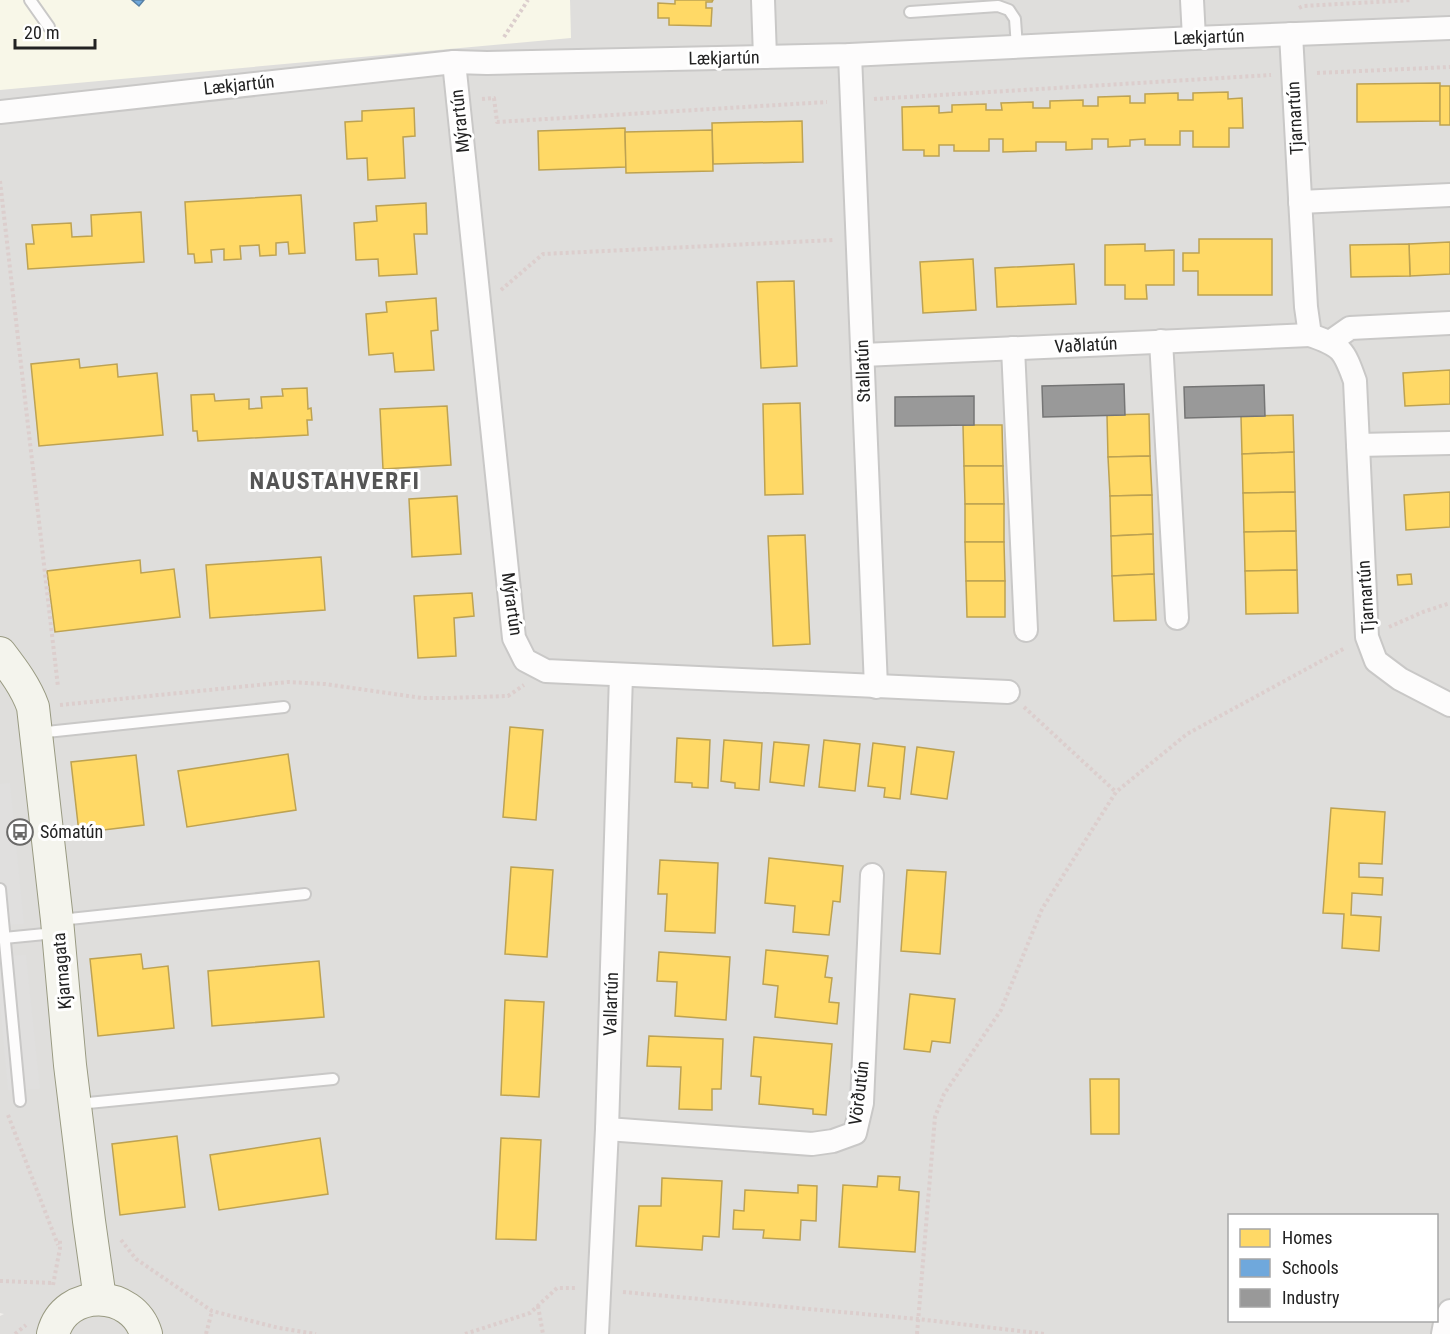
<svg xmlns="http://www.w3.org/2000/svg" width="1450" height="1334" font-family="'Roboto Condensed',sans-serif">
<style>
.residential{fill:#dfdedc;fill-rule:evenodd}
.education{fill:#f8f7e8}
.parking{fill:#e0dfde}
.homes{fill:#ffd966;stroke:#bda252;stroke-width:1.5}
.schools{fill:#6fa8dc;stroke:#5880a4;stroke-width:1.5}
.industry{fill:#999;stroke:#757575;stroke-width:1.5}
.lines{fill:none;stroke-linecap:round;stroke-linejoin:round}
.lane-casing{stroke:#c9c8c7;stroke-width:14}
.street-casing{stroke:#c9c8c7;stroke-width:26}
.secondary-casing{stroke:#999a82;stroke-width:34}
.path{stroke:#dccecd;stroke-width:4;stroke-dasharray:3 3;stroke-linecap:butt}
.lane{stroke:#fdfcfc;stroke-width:10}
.street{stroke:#fdfcfc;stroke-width:22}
.secondary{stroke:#f4f4ed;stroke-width:32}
.labels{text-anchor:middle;stroke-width:6;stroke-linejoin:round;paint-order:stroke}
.street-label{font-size:18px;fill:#222;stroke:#fff}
.poi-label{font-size:18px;fill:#222;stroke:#fff;text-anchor:start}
.district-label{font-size:24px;font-weight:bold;letter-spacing:1.5px;fill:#555;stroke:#fff}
</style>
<rect width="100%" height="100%" fill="#f0eeeb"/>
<path class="residential" d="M0,0H1450V1334H0V1316L4,1314L0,1313ZM1230,1216H1436V1320H1230Z"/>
<path class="education" d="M0,0H570L571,38L0,90Z"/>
<g class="parking">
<path d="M10,783L24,924L0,925V784Z"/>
<path d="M26,955L40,1089L8,1090L0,1004V956Z"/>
</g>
<g class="homes">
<path d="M675,0H713L712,2H706V8H712L711,26L669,25V18H658V3L675,4Z"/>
<path d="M1440,83V121L1357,122V84Z"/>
<rect x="1440" y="86" width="10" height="39"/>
<path d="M1228,92V99L1242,98L1243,128H1229V147H1193V131H1180V145H1145V139L1130,140V146L1108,147V139H1092V149L1066,150V142H1036V151L1003,152V139H989V151H954V145H939V156H924V150H903L902,107L939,106V113L952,112V105L986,104V110H1002L1001,103L1033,102V108H1050V101L1083,100V106H1098V97L1130,96V103H1145V94L1178,93V100H1193V93Z"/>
<path d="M414,108L415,136L403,137L405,178L368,180L367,158L347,159L345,122L362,121V111Z"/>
<path d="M802,121L803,162L713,164L712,123Z"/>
<path d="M625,128L626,167L539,170L538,131Z"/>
<path d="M712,130L713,171L626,173L625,132Z"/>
<path d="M301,195L305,253L289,254L288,242L276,243V255L260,256L259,245L240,246L241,259L224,260V249L211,250L212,262L195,263L194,254H188L185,202Z"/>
<path d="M426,203L427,234H414L417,274L379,276L378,259L356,260L354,223L377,221L376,206Z"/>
<path d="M141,212L144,262L28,269L26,244H34L32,225L71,223L72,237L92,236L91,215Z"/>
<path d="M1199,239H1272V295H1198V271H1183V253H1199Z"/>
<path d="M1450,242V274L1410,276L1409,244Z"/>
<path d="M1145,244V251L1174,250V285H1146L1147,299H1125V285H1105V245Z"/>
<path d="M1409,244L1410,276L1351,277L1350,245Z"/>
<path d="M973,259L976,310L923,313L920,262Z"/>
<path d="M1074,264L1076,304L997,307L995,268Z"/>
<path d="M794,281L797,366L761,368L757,282Z"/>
<path d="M436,298L438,330L431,331L434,370L395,372L393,353L369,355L366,314L387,312L386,302Z"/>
<path d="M79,359L80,368L117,364L118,377L157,373L163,435L39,446L31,364Z"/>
<path d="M1450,370V404L1405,406L1403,373Z"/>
<path d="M307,388L308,409L311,408L312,420H307L308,435L198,441L197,431H193L191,395L214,394L215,401L249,399V409L262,408L261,397L283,396L282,389Z"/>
<path d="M800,403L803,494L765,495L763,404Z"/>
<path d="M447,406L451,465L383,469L380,409Z"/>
<path d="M1149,414L1150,456L1108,457L1107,415Z"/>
<path d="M1293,415L1294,452L1242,454L1241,416Z"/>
<path d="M963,425H1002L1003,466H964Z"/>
<path d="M1294,452L1295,492L1243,493L1242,454Z"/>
<path d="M1150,456L1152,495L1110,496L1108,457Z"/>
<path d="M964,466H1003L1004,504H965Z"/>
<path d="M1295,492L1296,531L1244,532L1243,493Z"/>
<path d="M1450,492V527L1406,530L1404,495Z"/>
<path d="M1152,495L1153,534L1111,536L1110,496Z"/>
<path d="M457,496L461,554L412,557L409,499Z"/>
<rect x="965" y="504" width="39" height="38"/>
<path d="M1296,531L1297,570L1245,571L1244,532Z"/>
<path d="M1153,534L1154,574L1112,576L1111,536Z"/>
<path d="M805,535L810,644L773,646L768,536Z"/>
<path d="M965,542H1004L1005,581H966Z"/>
<path d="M321,557L325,610L210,618L206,565Z"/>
<path d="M140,560L141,573L174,569L180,617L55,632L47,571Z"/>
<path d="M1297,570L1298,613L1246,614L1245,571Z"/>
<path d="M1154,574L1156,620L1114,621L1112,576Z"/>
<path d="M1411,574L1412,584L1398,585L1397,575Z"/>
<path d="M966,581H1005V617H967Z"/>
<path d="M472,593L474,616L454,618L456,656L418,658L414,596Z"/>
<path d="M510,727L543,730L536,820L503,817Z"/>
<path d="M677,738L710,740L708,788L692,787V783L675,782Z"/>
<path d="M724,740L762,743L759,790L735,788V783L721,781Z"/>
<path d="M824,740L860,744L855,791L819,787Z"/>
<path d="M774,742L809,745L804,786L770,782Z"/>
<path d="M873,743L905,747L900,799L884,797L885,788L868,786Z"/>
<path d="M917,747L954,752L947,799L911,794Z"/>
<path d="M288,754L296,810L187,827L178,771Z"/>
<path d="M136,755L144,825L79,833L71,762Z"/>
<path d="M1331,808L1385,812L1382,864L1359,863V877L1383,878L1382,895L1352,893L1351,915L1381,917L1379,951L1342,948L1344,914L1323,913Z"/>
<path d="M769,858L843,866L840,902L833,901L829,935L793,932L795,906L765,903Z"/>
<path d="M660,860L718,863L715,933L665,931L667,894H658Z"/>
<path d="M511,867L553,870L547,957L505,954Z"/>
<path d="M907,870L946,872L940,954L901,951Z"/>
<path d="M766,950L828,956L825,977L832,978L829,1002L839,1003L837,1024L775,1017L778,986L763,984Z"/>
<path d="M659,952L730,957L726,1020L675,1016L677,982L657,981Z"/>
<path d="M141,954L143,969L168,966L174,1028L98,1036L90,959Z"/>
<path d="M319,961L324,1017L212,1026L208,971Z"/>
<path d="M910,994L955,999L950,1043L932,1041L930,1052L904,1049Z"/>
<path d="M505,1000L544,1002L539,1097L501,1095Z"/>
<path d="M649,1036L723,1039L721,1089H712V1110L679,1109L681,1067L647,1066Z"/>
<path d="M754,1037L832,1044L826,1115L813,1114V1109L759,1104L761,1077L751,1076Z"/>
<path d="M1090,1079H1119V1134H1091Z"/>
<path d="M177,1136L185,1207L120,1215L112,1144Z"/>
<path d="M320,1138L328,1194L219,1210L210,1155Z"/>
<path d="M501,1138L541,1140L536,1240L496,1239Z"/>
<path d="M878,1176L900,1177L899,1190L919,1192L915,1252L839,1247L843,1185L877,1187Z"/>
<path d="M662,1178L722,1181L719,1237L703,1236L702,1250L636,1246L639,1206H661Z"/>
<path d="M798,1185L817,1186L816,1221L801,1220L800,1240L763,1238L764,1230L733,1229L734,1210L744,1211L745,1190L798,1193Z"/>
</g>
<path class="schools" d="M132,0H144L139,6Z"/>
<g class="industry">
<path d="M1124,384L1125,415L1043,417L1042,386Z"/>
<path d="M1264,385L1265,416L1185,418L1184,387Z"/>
<path d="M974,396V425L895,426V397Z"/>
</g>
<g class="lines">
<g class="lane-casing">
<g id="lane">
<path d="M30,0L49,27"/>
<path d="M910,12L998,6L1009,10L1015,19L1017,47"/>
<path d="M37,733L284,707"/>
<path d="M0,889L20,1101"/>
<path d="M60,920L305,894"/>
<path d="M4,938L55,933"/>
<path d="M78,1104L333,1079"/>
</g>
</g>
<g class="street-casing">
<g id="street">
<path d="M763,0L765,57"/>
<path d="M1192,0L1194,38"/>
<path d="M1291,34L1306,307L1310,335C1342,346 1344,350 1355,381L1367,637L1376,661L1400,679L1450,705"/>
<path d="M850,55L876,687"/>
<path d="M454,62L514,638L525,660L546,671L1008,692"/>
<path d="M0,112L454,62L487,63L850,55L1194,38L1450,28"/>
<path d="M1300,202L1450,195"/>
<path d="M1161,341L1177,618"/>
<path d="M1330,342L1350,328L1450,323"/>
<path d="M1013,348L1026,630"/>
<path d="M863,355L1310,335"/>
<path d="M1358,445L1450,443"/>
<path d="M607,1129L812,1144L833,1141L855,1133L862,1103L872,875"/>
<path d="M597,1334L607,1129L621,675"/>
<path d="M1443,1334L1446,1318L1450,1311"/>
</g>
</g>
<g class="secondary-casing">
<g id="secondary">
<path d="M0,653C13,670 26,687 33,707L57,920L70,1065L89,1221L100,1299"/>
<path d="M53,1334C65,1287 133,1289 146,1334"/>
</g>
</g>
<g class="path">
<path d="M1299,8L1303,6L1412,0"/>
<path d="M504,37L528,0"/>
<path d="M1317,73L1450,67"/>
<path d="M482,99L494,98L497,122L827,102"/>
<path d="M874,99L1271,75"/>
<path d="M0,181L58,687"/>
<path d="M501,290L543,254L834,240"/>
<path d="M1389,627L1423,612L1450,603"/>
<path d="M60,705L288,682L325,684L422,698H447L508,696L524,685"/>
<path d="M1024,707L1116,792"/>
<path d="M8,1115L58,1245"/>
<path d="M121,1240L136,1259L212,1311L279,1328L316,1334"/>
<path d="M0,1281L54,1283"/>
<path d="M53,1285L60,1248V1239"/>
<path d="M623,1292L918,1319L1045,1334"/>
<path d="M538,1306L543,1334"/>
<path d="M15,1334L26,1325"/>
<path d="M206,1334L212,1311"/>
<path d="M465,1334L530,1313L557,1288H577"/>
<path d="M917,1334L935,1117L944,1094L1001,1010L1042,909L1116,792L1187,734L1345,648"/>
</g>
<use href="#lane" class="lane"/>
<use href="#street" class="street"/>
<use href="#secondary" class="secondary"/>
</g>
<defs>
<g id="bus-ring" transform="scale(1.35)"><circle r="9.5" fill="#fff" stroke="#6a6968" stroke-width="1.5"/><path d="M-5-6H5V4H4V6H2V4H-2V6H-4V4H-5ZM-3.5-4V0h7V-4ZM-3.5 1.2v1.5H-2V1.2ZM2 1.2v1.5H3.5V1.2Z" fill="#6a6968"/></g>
</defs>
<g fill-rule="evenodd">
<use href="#bus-ring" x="20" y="832"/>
</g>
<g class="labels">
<g class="street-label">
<text transform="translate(1209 37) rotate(-2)" y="6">Lækjartún</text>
<text transform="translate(724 58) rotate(-1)" y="6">Lækjartún</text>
<text transform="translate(239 85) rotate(-6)" y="6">Lækjartún</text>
<text transform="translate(1295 118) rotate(-93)" y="6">Tjarnartún</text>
<text transform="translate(460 121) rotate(-96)" y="6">Mýrartún</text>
<text transform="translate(1086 345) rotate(-3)" y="6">Vaðlatún</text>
<text transform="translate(863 371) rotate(-92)" y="6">Stallatún</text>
<text transform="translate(1366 597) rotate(-94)" y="6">Tjarnartún</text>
<text transform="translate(512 604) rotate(82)" y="6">Mýrartún</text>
<text transform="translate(62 971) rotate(-95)" y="6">Kjarnagata</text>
<text transform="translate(611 1004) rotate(-88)" y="6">Vallartún</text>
<text transform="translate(859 1093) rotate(-83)" y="6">Vörðutún</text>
</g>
<g class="poi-label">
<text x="40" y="838">Sómatún</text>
</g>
<g class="district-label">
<text x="335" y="489">NAUSTAHVERFI</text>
</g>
</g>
<rect x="1228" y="1214" width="210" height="108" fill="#ffffff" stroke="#a7a7a7" stroke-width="1.5"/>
<rect x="1240" y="1229" width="30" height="18" fill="#ffd966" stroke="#a7a7a7" stroke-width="1.5"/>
<text x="1282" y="1244" font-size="18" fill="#222222">Homes</text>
<rect x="1240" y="1259" width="30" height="18" fill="#6fa8dc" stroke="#a7a7a7" stroke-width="1.5"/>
<text x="1282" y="1274" font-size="18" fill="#222222">Schools</text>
<rect x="1240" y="1289" width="30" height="18" fill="#999999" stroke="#a7a7a7" stroke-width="1.5"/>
<text x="1282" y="1304" font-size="18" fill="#222222">Industry</text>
<path d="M15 39v9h80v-9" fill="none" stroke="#222222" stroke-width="3"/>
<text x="24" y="39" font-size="18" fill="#222222" stroke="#ffffff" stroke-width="4.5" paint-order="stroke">20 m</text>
</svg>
